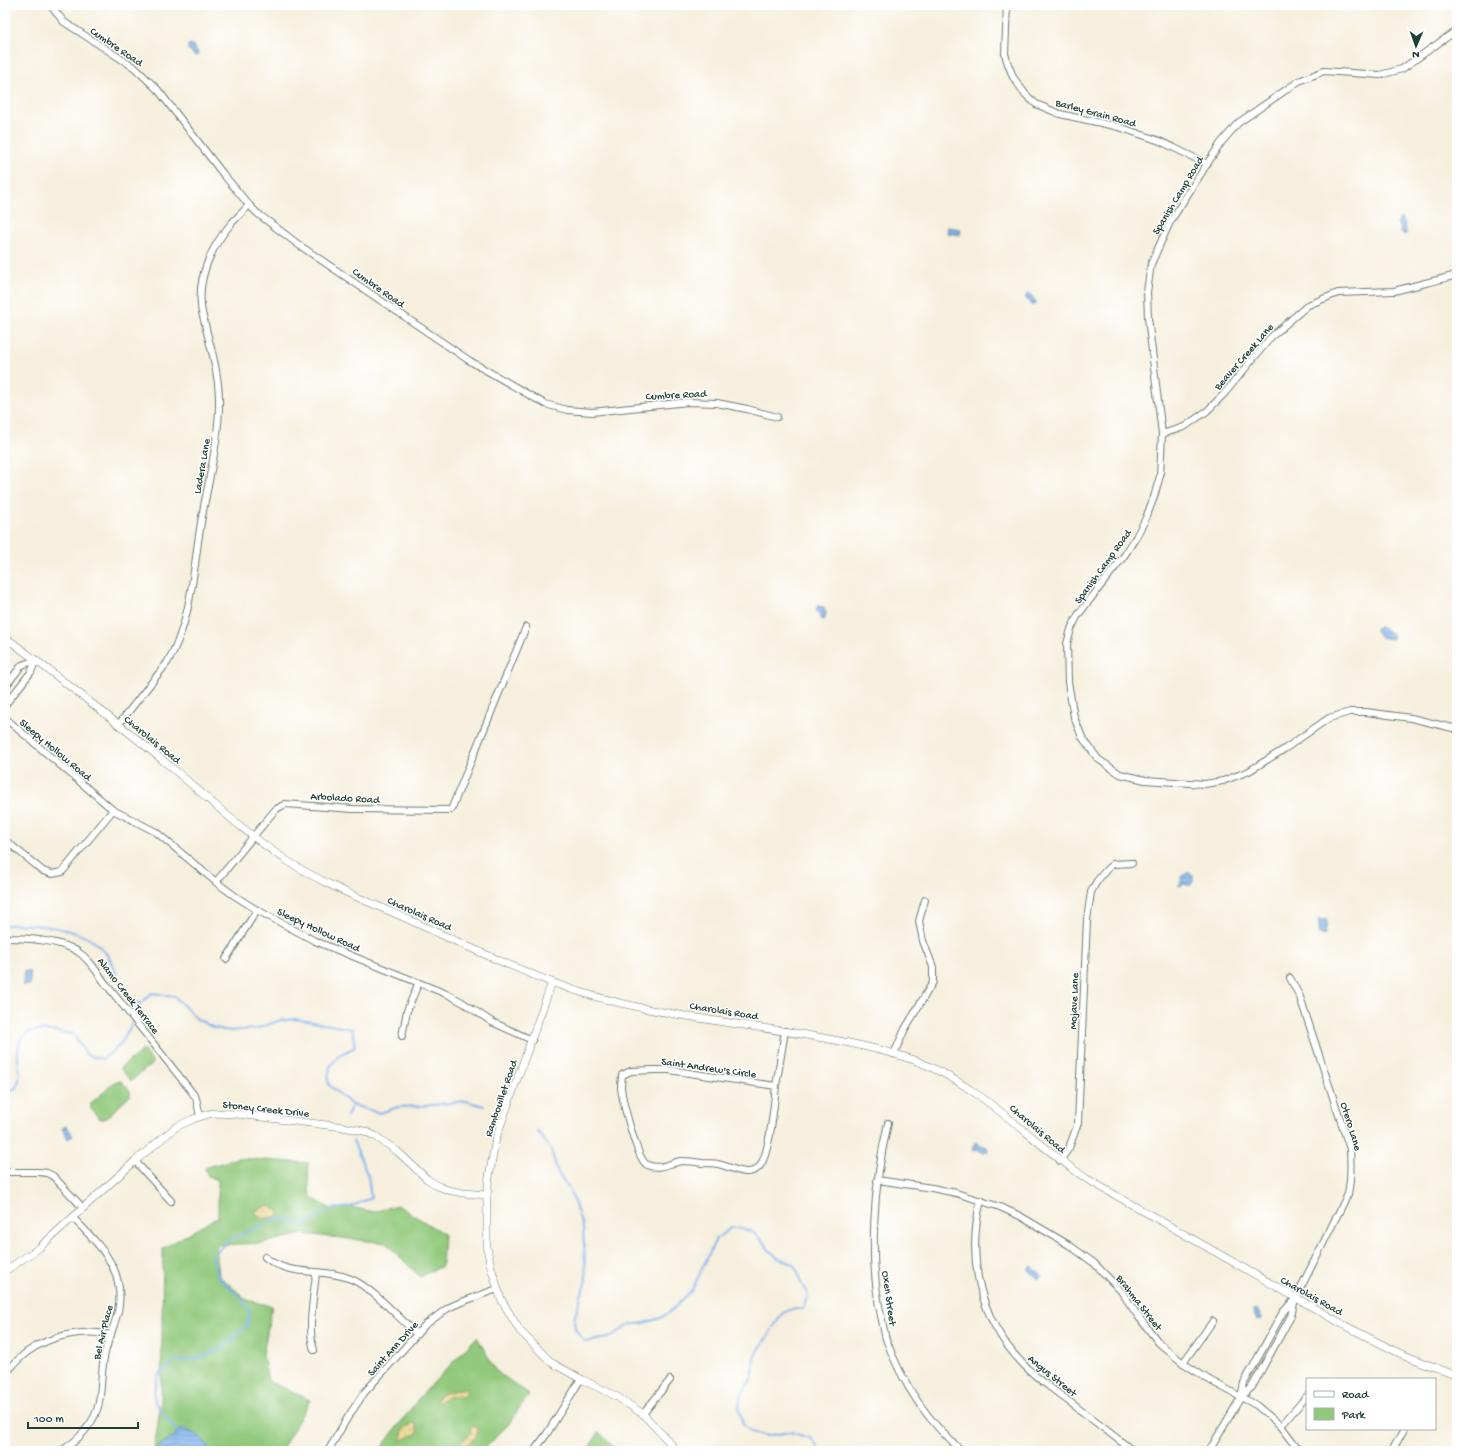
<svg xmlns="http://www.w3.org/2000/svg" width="1462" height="1456" font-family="'Gochi Hand',sans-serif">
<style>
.green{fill:#92c97c;stroke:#588358}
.sand{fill:url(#sand-dots);stroke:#868c69}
.water{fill:url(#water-rules);stroke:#507890}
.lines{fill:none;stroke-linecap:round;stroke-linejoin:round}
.stream{stroke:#80b3ed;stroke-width:2}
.minor-casing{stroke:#6a7b6f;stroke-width:8}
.tertiary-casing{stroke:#6a7b6f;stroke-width:8}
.minor{stroke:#fff;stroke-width:6}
.tertiary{stroke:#fff;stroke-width:7}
.labels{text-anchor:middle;stroke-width:3;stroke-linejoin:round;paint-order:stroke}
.street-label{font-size:11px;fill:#1f3d34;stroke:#fff}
</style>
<defs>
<pattern id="sand-dots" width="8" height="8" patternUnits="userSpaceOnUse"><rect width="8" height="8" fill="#eeda9e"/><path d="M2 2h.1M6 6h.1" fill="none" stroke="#ccbc89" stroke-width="1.8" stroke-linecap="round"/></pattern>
<pattern id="water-rules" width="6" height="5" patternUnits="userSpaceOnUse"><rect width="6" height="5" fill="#80b3ed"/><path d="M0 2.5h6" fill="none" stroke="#6893c1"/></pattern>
</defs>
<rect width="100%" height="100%" fill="#fff"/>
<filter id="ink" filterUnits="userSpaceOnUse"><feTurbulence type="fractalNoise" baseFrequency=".025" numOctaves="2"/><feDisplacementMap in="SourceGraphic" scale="8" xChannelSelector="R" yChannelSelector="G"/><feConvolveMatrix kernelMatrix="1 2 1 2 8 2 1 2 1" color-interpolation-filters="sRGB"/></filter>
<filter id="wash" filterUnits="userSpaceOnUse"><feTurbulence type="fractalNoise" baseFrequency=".012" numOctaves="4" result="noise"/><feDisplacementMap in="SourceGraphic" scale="16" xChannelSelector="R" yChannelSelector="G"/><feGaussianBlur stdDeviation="0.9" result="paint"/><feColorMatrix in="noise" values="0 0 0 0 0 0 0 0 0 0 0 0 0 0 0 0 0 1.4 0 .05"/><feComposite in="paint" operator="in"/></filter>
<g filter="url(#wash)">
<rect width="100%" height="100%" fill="#f6efdd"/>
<g class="green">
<path d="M143,1050L153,1063L131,1081L120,1068Z"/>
<path d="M116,1081H121L130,1091V1096L105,1119H100L91,1109V1103Z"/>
<path d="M237,1158L308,1163L309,1190L312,1198L331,1209L350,1207L374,1212L397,1205L444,1234L442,1266L420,1277L386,1243L303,1234L262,1243L216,1245L219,1276L247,1300L272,1306L263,1354L268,1381L310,1400L281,1451H154L161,1401L163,1248L218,1217V1180L208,1176L205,1168Z"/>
<path d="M477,1337L496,1371L529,1394L508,1425L482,1451H379L419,1398Z"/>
<path d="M599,1432L617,1451H587Z"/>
</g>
<g class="sand">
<path d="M269,1205L279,1212V1216L263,1219L256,1214V1210Z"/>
<path d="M459,1389H466V1395C456,1397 446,1395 439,1402L436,1400L440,1395Z"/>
<path d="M413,1423L416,1424L418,1433C411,1435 407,1439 401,1441L403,1429Z"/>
<path d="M474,1425L477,1429V1436L460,1451L456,1450L455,1447L461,1443L471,1433L470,1427Z"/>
</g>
<g class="water">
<path d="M191,44L193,45L198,53L197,56H194L191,51L188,50V45Z"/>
<path d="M1402,218L1405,224L1404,226L1406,231V235L1401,233V229L1397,224V221Z"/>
<path d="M948,227L961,229L960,235L947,233Z"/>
<path d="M1029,293L1037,303L1032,306L1025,297Z"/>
<path d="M818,606L824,607L826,614L824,620H822L819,617L820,615L817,612L816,608Z"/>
<path d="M1380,627L1381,628L1384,629L1393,636L1392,639L1380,637L1375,630V628Z"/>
<path d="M1187,873H1189L1193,875V882L1190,886L1184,884L1179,886V884L1181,882L1182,877Z"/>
<path d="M1319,919L1327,920L1325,935L1319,934Z"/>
<path d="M24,971L30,972V985H23Z"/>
<path d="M67,1126L73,1136L68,1139L62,1128Z"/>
<path d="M975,1142H978L981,1145L987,1147L988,1152L984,1153L978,1150L973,1151L972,1150Z"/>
<path d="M1032,1266L1042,1276L1038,1279L1028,1269Z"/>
<path d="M1257,1308L1262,1318L1257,1321L1254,1314V1310H1252Z"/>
<path d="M182,1429C195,1432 205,1438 210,1451H159V1446L176,1435V1431Z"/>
</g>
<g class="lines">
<g class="stream">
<path d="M5,925C34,923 83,927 103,950C108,955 112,963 114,969C119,977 120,989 127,997C130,1000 136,1002 140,1004"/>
<path d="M5,1092L16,1088C23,1073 18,1070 18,1055C17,1020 51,1032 73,1034L87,1055L103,1059L120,1045L133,1022L140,1004L152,993L174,996L197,1019L214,1028L230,1031L256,1029L278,1021L296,1019L352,1029L355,1047L339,1055L330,1067L328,1079L329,1085L352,1105L380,1113L398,1107L424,1106L466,1101L484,1106"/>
<path d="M347,1116L352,1105"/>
<path d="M537,1130L551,1150L558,1173L570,1190L583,1228L586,1280L574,1319L575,1329L585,1342L608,1338L630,1325L644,1323L661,1318L672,1310L692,1290L716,1239L732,1227L751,1231L765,1243L768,1249L778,1258L793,1264L798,1272L800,1281L808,1295L803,1308L784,1311L754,1357L753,1375L740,1397L739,1408L743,1425L751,1432L766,1436L790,1432L812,1439L820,1451"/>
<path d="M179,1432L176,1431L155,1402L154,1393L158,1376L173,1362L199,1358L222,1349L247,1325L250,1313L243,1299L219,1278L212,1256L229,1240L276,1219H284L303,1225L331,1209L350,1207L371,1198L368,1176L353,1141"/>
</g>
</g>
</g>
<g filter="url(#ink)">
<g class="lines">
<g class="minor-casing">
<g id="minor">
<path d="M50,5L64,22L135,68L158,90L223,174L249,205L257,213L299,245L470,361L545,404L567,410L592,412L688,402L717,403L747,409L777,417"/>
<path d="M1007,5L1005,54L1008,64L1013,77L1026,95L1036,104L1060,114L1119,127L1160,141L1207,164"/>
<path d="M1457,30L1402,69L1380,75L1324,71L1299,81L1238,123L1221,143L1207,164L1170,222L1151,264L1147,292L1148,318L1162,434L1160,476L1154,497L1146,518L1136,537L1124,556L1078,615L1071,629L1067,644L1068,682L1074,717L1082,737L1098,759L1120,774L1145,780L1205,784L1223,781L1249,771L1283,750L1329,718L1350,712H1366L1411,718L1457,729"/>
<path d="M1162,434L1184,427L1207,411L1224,394L1271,337L1308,305L1338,293L1394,291L1457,275"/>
<path d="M5,687L22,665L36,660"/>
<path d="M5,705L31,672L36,660"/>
<path d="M5,718L113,810L156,832L216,882L235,896L257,910L315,941L449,995L462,1002L492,1022L532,1040"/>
<path d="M118,725L167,663C193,620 193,565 202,517C209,477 220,437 219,397C218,373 212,351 206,329C205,321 201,313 201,305C198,276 212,246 230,225C236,218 243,212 249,205"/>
<path d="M5,840L43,871L52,874L62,872L113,810"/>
<path d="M216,882L275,810L285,804L353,809L451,810L526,627"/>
<path d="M5,938C27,938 58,940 77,951C91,960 99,976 109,988C136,1022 164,1057 191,1091L196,1098L200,1116"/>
<path d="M226,959L257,910"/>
<path d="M1290,978L1300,997L1350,1149C1351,1165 1351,1179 1348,1194L1295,1299"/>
<path d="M402,1036L407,1011L418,984"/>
<path d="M894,1054L905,1029L933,982V967L923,941L919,921L925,900"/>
<path d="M653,1070H669L776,1086C774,1103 770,1158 758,1168C748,1178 729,1166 718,1164C713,1163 707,1163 702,1163C696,1162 688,1161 681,1161C671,1163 656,1171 646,1164C637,1158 622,1100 621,1087C621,1083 622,1079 622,1075L631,1071Z"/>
<path d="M776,1086L785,1031"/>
<path d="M888,1123C874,1183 868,1255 881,1316C883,1324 884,1332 886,1339C902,1383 927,1421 962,1451"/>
<path d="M135,1161L171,1201"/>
<path d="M1060,1161L1069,1148L1078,1123L1087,920L1091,892L1097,881L1107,869L1113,864L1132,863"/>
<path d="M5,1172H39L47,1173L53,1176L83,1208"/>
<path d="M877,1180L932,1188L956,1193L1000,1207L1020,1216L1069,1245L1094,1263L1121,1291L1138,1316L1159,1343L1183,1363L1211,1381L1256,1405L1281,1426L1300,1451"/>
<path d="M981,1200C966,1259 980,1320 1023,1364C1035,1377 1050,1387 1063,1397C1087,1415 1110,1433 1133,1451"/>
<path d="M265,1257C290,1278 323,1267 351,1279C371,1287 400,1319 417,1334"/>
<path d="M314,1350C307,1330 314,1295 316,1273"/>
<path d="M1183,1363L1213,1321"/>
<path d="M7,1372C13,1365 19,1358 27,1352C50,1336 83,1328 111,1335"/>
<path d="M643,1414L670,1380"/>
<path d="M1281,1426L1307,1396"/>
<path d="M61,1451C78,1441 96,1422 99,1402C102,1386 101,1369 105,1353C111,1327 124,1311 118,1282C113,1257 90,1235 73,1218"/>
<path d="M328,1451L348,1417L364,1393L425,1325L448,1308L459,1303L497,1289"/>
<path d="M534,1451L546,1435L581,1379"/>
<path d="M1209,1451L1241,1397L1252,1387L1291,1316L1295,1299L1283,1312L1244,1383L1241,1397"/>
<path d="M1392,1451L1404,1429"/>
<path d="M1456,1451L1457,1446"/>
</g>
</g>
<g class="tertiary-casing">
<g id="tertiary">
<path d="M5,637C61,679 117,722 171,767C209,799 245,833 286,860C323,884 364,900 403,917C452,939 501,963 551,982C632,1013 721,1020 806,1035C842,1041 879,1048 914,1060C981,1085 1029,1140 1087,1179L1344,1325L1399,1353L1457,1376"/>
<path d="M552,982L496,1138L489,1177L487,1195V1248L491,1267L501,1299L520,1331L552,1363L581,1379L616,1396L643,1414L671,1444L675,1451"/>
<path d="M5,1271L39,1248L135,1161L176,1127L193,1119L212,1113L237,1114L343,1127L364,1131L375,1136L397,1151L427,1179L438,1186L448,1190L463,1193L487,1195"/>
</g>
</g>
<use href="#minor" class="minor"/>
<use href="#tertiary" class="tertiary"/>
</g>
</g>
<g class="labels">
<g class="street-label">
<text transform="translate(117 46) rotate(34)" y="4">Cumbre Road</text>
<text transform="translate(1096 112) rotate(15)" y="4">Barley Grain Road</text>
<text transform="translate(1177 195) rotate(-59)" y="4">Spanish Camp Road</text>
<text transform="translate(379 287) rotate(35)" y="4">Cumbre Road</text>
<text transform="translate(1243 356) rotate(-49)" y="4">Beaver Creek Lane</text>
<text transform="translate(676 394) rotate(-3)" y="4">Cumbre Road</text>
<text transform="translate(201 466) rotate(-80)" y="4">Ladera Lane</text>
<text transform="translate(1102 566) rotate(-54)" y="4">Spanish Camp Road</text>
<text transform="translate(153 739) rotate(39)" y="4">Charolais Road</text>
<text transform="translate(56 749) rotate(40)" y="4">Sleepy Hollow Road</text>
<text transform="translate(345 797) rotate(3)" y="4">Arbolado Road</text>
<text transform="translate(420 913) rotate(24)" y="4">Charolais Road</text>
<text transform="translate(319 929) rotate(25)" y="4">Sleepy Hollow Road</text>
<text transform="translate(129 995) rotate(52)" y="4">Alamo Creek Terrace</text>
<text transform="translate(1073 1001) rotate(-88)" y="4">Mojave Lane</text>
<text transform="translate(724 1010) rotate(9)" y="4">Charolais Road</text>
<text transform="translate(709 1067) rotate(8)" y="4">Saint Andrew's Circle</text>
<text transform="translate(500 1098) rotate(-71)" y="4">Rambouillet Road</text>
<text transform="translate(266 1108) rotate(6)" y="4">Stoney Creek Drive</text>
<text transform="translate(1352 1126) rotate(73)" y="4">Otero Lane</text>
<text transform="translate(1038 1128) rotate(40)" y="4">Charolais Road</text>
<text transform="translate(1312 1295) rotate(29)" y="4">Charolais Road</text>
<text transform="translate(890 1298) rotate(82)" y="4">Oxen Street</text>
<text transform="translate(1140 1302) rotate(52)" y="4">Brahma Street</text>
<text transform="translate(102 1332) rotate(-76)" y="4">Bel Air Place</text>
<text transform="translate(392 1348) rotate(-48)" y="4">Saint Ann Drive</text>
<text transform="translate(1053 1375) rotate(39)" y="4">Angus Street</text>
</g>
</g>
<rect width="1462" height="1456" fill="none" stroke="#fff" stroke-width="20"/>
<rect x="1306" y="1378" width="130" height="52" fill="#ffffff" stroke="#a5b1ae"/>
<rect x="1314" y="1391" width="20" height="6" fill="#ffffff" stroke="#a5b1ae"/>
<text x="1342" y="1398" font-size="12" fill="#1f3d34">Road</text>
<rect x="1314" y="1408" width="20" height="12" fill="#92c97c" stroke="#a5b1ae"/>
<text x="1342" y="1418" font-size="12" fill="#1f3d34">Park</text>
<g transform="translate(1416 46) rotate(182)" stroke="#ffffff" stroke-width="3" paint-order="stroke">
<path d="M0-3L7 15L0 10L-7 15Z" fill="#1f3d34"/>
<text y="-6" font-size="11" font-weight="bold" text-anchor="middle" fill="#1f3d34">N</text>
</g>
<path d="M28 1422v6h110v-6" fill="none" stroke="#1f3d34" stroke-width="2"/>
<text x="34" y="1422" font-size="12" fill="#1f3d34" stroke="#ffffff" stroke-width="3" paint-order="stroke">100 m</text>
</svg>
